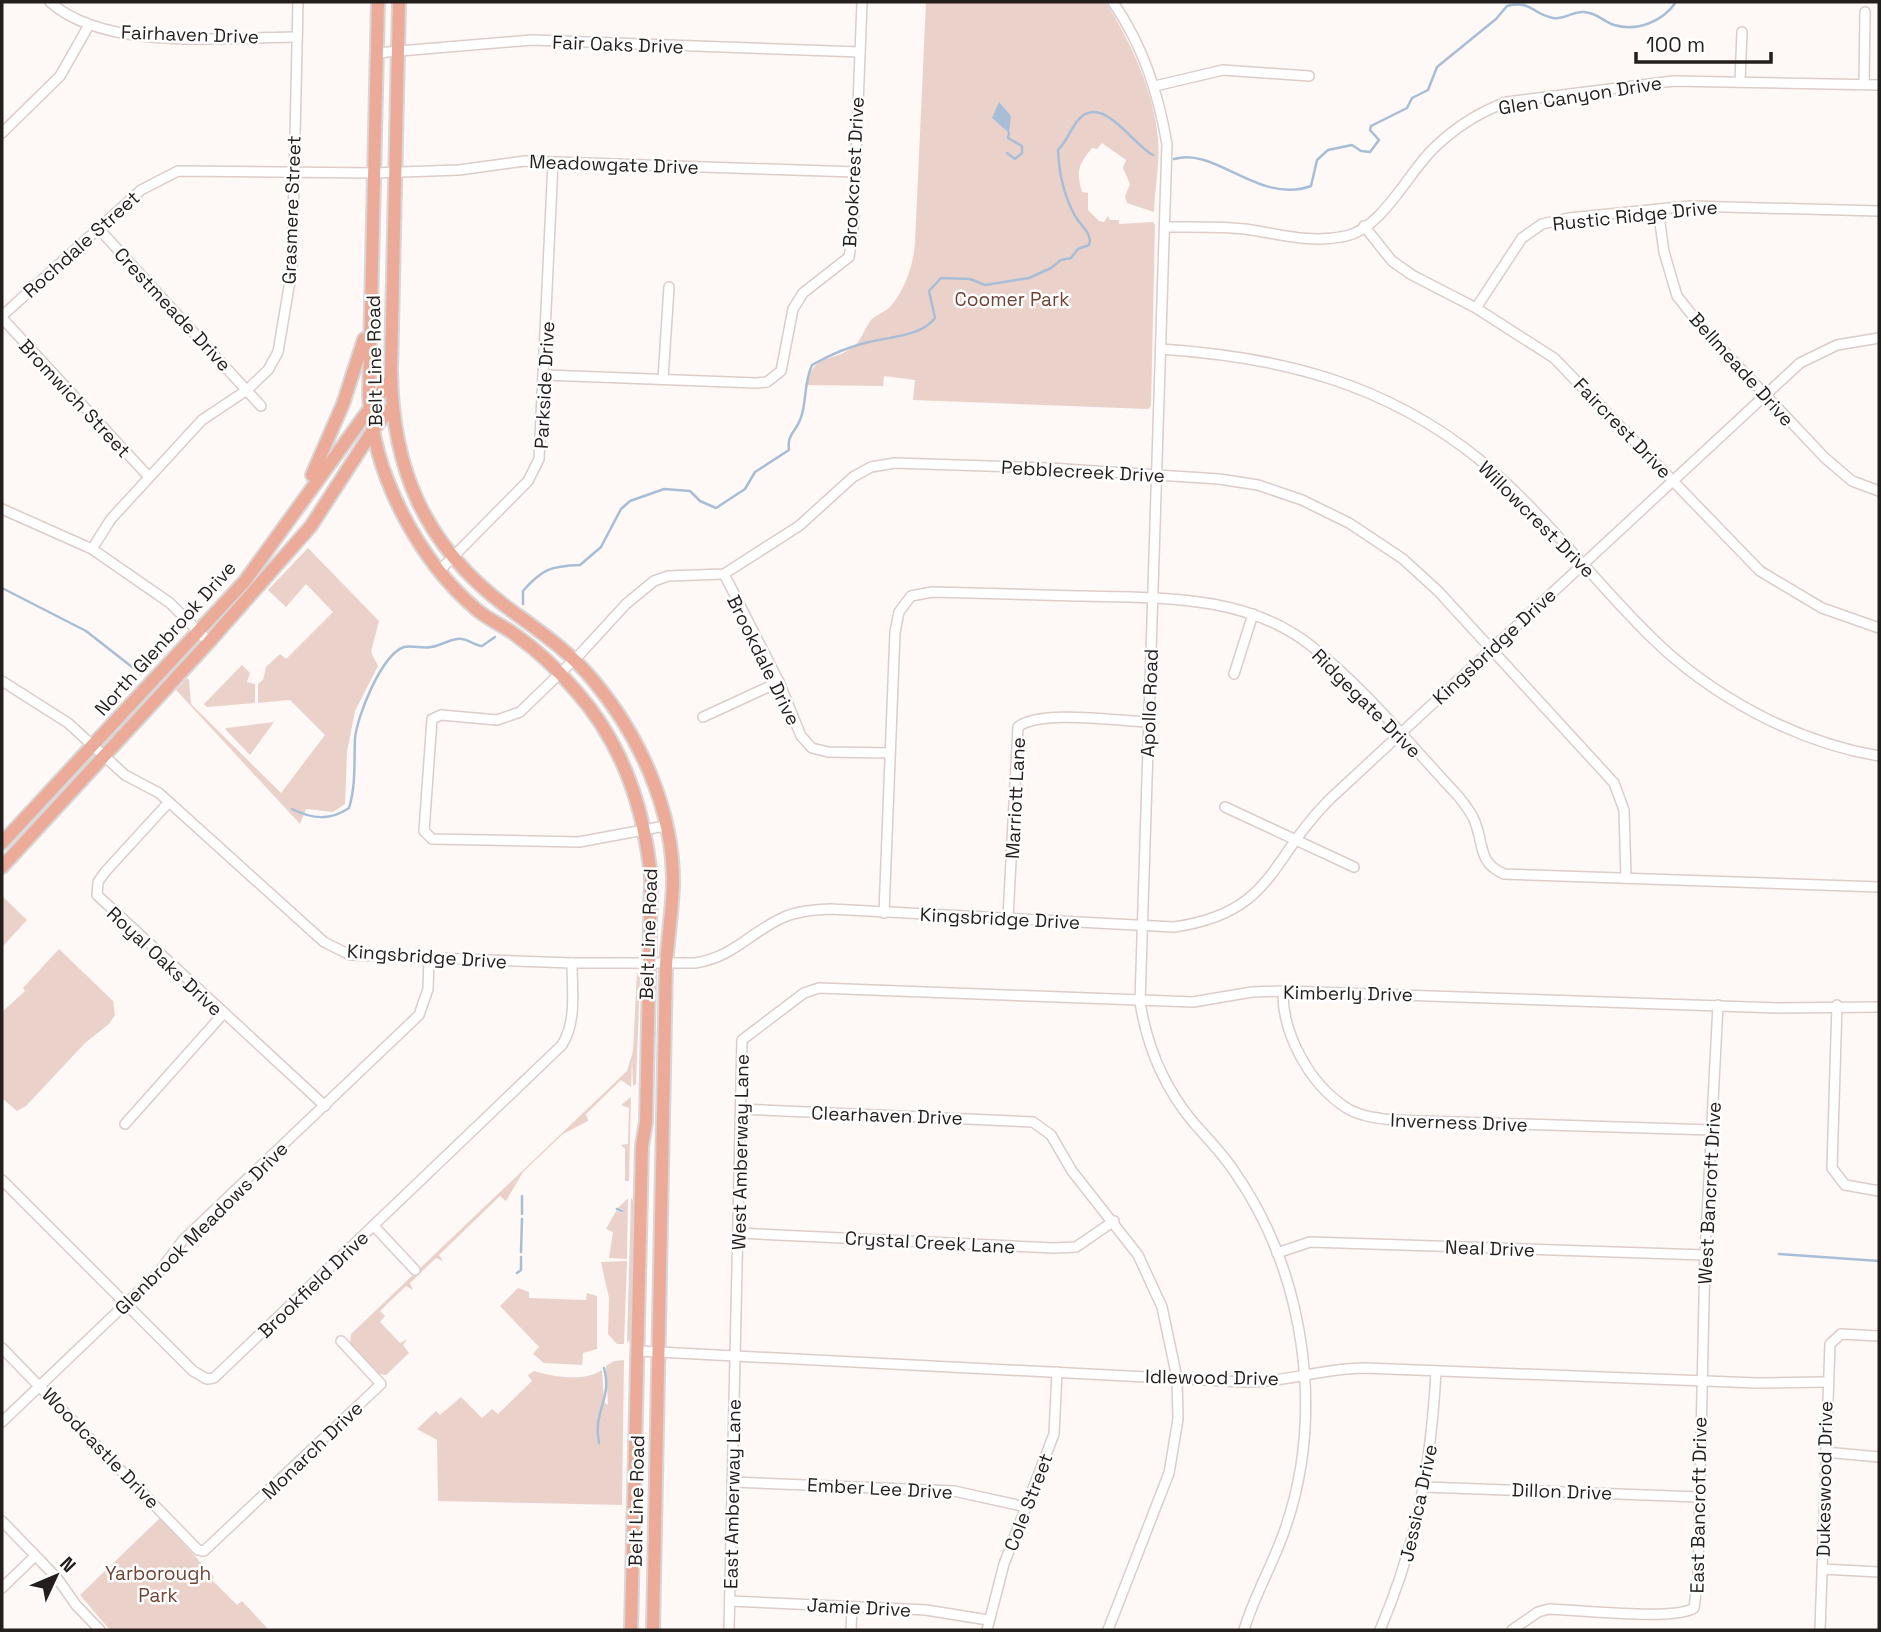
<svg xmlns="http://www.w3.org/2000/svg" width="1881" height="1632" font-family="'Space Grotesk',sans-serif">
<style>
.green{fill:#ead2cb}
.water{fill:#a8bed7}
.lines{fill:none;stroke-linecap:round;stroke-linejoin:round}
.stream{stroke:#a8bed7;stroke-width:2.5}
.minor-casing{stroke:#dccdc9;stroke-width:12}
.major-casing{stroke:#d8d6d6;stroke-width:16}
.minor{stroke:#fff;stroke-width:9}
.major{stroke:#ecaa98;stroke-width:12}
.labels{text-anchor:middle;stroke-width:5;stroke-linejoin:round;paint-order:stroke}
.street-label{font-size:19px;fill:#241e1d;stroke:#fff}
.park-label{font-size:19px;fill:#744235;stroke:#fff}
</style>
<rect width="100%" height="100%" fill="#fef8f6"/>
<g class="green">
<path d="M926,2H1106C1131,44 1153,88 1158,138C1160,165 1155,185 1154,212L1127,203L1125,197L1130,184L1123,168L1126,160L1102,143L1097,149L1092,148C1078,165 1076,171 1082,192L1088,193V210L1099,221L1104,222L1108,216L1110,220H1119V224L1153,222L1155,225L1151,406L1148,409L913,400L915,380L884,376L883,386L805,385C817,351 830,364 853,347C861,341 865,328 871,320C876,315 883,313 889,308C905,290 913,267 915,243Z"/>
<path d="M308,548L379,621L371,652L378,666L355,711L347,752L345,804L333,812L306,809L300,824L176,690L187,678L189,680L191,704L281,793L325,735L290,700L258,703V684L263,680L266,667L280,654L286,659L333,612L306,584L286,607L268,590Z"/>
<path d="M242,665L250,673L247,682L255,684V703L207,707L204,704Z"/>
<path d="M274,722L250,755L225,729L227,728Z"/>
<path d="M2,896L27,920L2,947Z"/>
<path d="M59,949L113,1001L115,1015L109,1024L85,1043L26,1106L17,1111L2,1098V1012L25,991L23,988Z"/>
<path d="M637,972L640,978L636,1084L633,1086L632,1060L631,1087L621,1080L586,1114L588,1121L563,1134L523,1172L506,1201L500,1196L439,1255L443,1261L436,1258L410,1283L413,1290L406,1286L380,1311L385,1316L380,1322L400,1343L407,1339L403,1345L409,1353L386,1375L377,1374L350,1346L351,1334L627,1071L633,1051Z"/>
<path d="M631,1097L629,1181H625V1149L621,1145L628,1144L629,1108L621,1105Z"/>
<path d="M628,1198L627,1259L609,1258L613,1232L606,1229L616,1211L623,1213V1209L618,1208Z"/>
<path d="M631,1198L635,1204L632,1338L627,1343Z"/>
<path d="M627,1261L624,1344H617L608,1334L609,1298L601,1262Z"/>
<path d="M518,1288L529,1292V1298L586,1300L587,1293L597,1296V1349L583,1353L582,1365L544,1363L533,1354L539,1347L500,1306Z"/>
<path d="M624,1360L622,1505L438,1501L437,1440L417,1429L436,1411L440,1415L461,1397L482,1418L492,1409L498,1414L532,1381L528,1375L534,1371C554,1377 584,1382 602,1370L604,1402L608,1405L606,1366L614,1361Z"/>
<path d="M160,1518L214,1577L212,1580L237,1605L242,1601L269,1630H110L80,1595Z"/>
</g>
<path class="water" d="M999,102L1011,116L1009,133L992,118Z"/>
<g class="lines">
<g class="stream">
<path d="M1007,153L1015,159L1022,153V146L1008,138L1009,133"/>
<path d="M1174,159C1215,146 1259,205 1311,186L1317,160L1328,150L1352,145L1361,151L1370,152L1379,140L1370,130L1371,126L1407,108L1412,98L1428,90L1437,67L1496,19L1507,6C1532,0 1532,14 1553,18C1564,20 1573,11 1584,12C1598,13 1602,21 1614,25C1638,32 1663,21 1676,2"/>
<path d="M2,588L86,631L141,674"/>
<path d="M523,604V591C542,569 551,566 580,565L601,547L621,509L630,501L664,489L690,491L700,501L716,508L745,489L755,472L789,450C787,434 795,433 800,420C807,405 803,385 812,365C828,356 851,346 869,342C889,337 922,336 935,318L929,291L941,278L970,279L985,285L1029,278L1051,268L1061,260L1071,258L1078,249L1089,245C1093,234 1081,226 1075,216C1064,196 1059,173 1058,150C1068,140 1071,127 1080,118C1104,95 1133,145 1153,155"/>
<path d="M292,809C312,819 330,821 349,808C356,785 354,762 355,738C357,717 381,655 404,647C413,645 423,649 431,647C440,646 448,640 457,639C466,637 473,645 482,646L495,637"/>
<path d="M617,1209L622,1211"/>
<path d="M522,1214V1196"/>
<path d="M521,1252L522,1219"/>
<path d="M1779,1254L1879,1261"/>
<path d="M517,1273L521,1270V1257"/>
<path d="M599,1443C592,1413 613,1398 604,1368"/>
</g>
<g class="minor-casing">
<g id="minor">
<path d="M50,2C106,52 225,37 297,37"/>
<path d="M1113,2C1143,46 1158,92 1167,144L1140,1002C1147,1047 1164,1087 1193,1122C1207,1138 1222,1153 1234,1171C1305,1273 1326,1414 1284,1532C1272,1566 1254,1596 1244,1630"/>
<path d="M376,53L532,40L860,52"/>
<path d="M1740,82L1742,32"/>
<path d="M1864,84L1865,12"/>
<path d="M1155,86L1223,70L1309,76"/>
<path d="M2,133L60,76L89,25"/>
<path d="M1658,209L1664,252L1677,296L1704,330L1825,458L1852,481L1879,491"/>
<path d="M1364,226L1392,261L1412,275L1476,308L1554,358L1760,571L1822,608L1879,628"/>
<path d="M1165,227C1192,227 1219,226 1245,229C1280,234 1310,244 1346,236C1383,228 1409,171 1435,147C1457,126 1479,112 1507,102L1673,81L1879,85"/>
<path d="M98,228L261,406"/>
<path d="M1476,308L1522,238L1542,224L1569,218L1690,206L1879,211"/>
<path d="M2,316L141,190L178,171L373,173L459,170L525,161L856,172"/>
<path d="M2,318L149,477"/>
<path d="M1161,349C1281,357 1385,383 1480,460C1542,511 1591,578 1649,635C1709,695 1795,742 1879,756"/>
<path d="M545,375L756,383L767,382L781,371L793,309L803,293L849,257L853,233L862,2"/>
<path d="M663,379L669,287"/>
<path d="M2,509L92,549L170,603L209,642"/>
<path d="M92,549L111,519L202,420L247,390L268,370L278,352L292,269L298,2"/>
<path d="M440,570L528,481L539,459L553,162"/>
<path d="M724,574L779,682L801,736L812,748L828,752L889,753"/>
<path d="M1234,674L1253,614"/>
<path d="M2,681L68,723L125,775L159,793L324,942L350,955L572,963H695C734,957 749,933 782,918C797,911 814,910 830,909L1174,927C1274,913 1270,858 1330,799L1800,363L1837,345L1879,338"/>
<path d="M703,717L779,682"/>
<path d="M169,802L105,872L98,882L97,895L325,1106"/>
<path d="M1225,807L1354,867"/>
<path d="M665,826L579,842L432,839L424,831L432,719L441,715L497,720L520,712L581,653L626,604L654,581L668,576L724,574L799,526L853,477L871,467L895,463L1049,468L1219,479L1258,485L1302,500L1349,523L1403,559L1438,591L1614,783L1624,810L1626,878"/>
<path d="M884,913L895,632L899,612L911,596L932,592C981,593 1031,595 1081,596C1159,598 1245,594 1310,645C1366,689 1411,746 1459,797C1465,805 1472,813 1475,822C1484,845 1478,863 1504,874L1879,887"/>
<path d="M1008,918L1018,727C1039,709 1119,721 1148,722"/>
<path d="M1283,991C1282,1033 1309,1083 1345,1107C1358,1116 1377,1118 1392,1120L1712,1130"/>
<path d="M1837,1005L1832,1168L1845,1185L1879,1191"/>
<path d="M741,1109L1033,1122L1051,1135L1072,1171L1138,1255L1162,1307L1177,1378L1178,1419L1169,1473L1108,1630"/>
<path d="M125,1124L223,1014"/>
<path d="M2,1180L193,1371L207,1379L214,1378L562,1045C577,1021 572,990 572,963"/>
<path d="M374,1226L415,1270"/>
<path d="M738,1233L1054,1248L1076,1247L1114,1221"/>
<path d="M1277,1253L1310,1242L1705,1255"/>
<path d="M2,1348L198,1550L204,1551L381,1384L341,1341"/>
<path d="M639,1351L1243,1382C1284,1383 1323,1368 1364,1368L1757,1383L1826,1382"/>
<path d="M2,1422L159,1272L183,1240L419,1015L428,989L429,959"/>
<path d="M1825,1452L1879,1457"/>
<path d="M732,1482L954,1491L1026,1507"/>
<path d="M1425,1487L1699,1497"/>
<path d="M2,1521L57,1578L76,1605L100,1630"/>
<path d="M1822,1569L1879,1572"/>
<path d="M2,1588L35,1556"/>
<path d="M730,1601L926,1610L988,1620"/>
<path d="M729,1630L742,1040L804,993L819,988L1193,1002L1252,992L1283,991L1778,1008L1879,1007"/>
<path d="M851,1630L852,1607"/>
<path d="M987,1630L1004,1564L1054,1434L1057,1372"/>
<path d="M1380,1630C1417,1543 1431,1465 1436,1371"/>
<path d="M1512,1630L1538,1612L1549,1609C1576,1610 1675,1621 1694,1608L1698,1577L1705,1255L1718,1005"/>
<path d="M1820,1630L1830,1344L1841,1334L1879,1336"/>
</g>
</g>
<g class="major-casing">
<g id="major">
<path d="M378,2L369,397C373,474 418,560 477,610C489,620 504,626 517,636C538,651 558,670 575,690C623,744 644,807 651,878L646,1122L642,1146L631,1630"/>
<path d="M399,2L391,370C392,468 424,544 504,605C536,629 567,649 593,680C640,736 674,811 673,885C672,911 668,938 666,965L653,1630"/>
<path d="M312,475L343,404L364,339"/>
<path d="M2,843L245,581L391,379"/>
<path d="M2,867L209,642L311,526L373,430L391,408"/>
</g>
</g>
<use href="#minor" class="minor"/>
<use href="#major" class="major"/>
</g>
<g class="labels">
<g class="street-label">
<text transform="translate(190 34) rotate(2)" y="7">Fairhaven Drive</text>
<text transform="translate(618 44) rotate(2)" y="7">Fair Oaks Drive</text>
<text transform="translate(1580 95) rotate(-9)" y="7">Glen Canyon Drive</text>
<text transform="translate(614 164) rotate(2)" y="7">Meadowgate Drive</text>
<text transform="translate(853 172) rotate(-87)" y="7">Brookcrest Drive</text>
<text transform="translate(291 210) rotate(-88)" y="7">Grasmere Street</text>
<text transform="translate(1635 215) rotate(-6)" y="7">Rustic Ridge Drive</text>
<text transform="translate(81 244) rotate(-42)" y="7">Rochdale Street</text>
<text transform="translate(173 309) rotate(47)" y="7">Crestmeade Drive</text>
<text transform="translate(374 361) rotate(-91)" y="7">Belt Line Road</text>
<text transform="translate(1742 369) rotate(48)" y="7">Bellmeade Drive</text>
<text transform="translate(544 385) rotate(-87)" y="7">Parkside Drive</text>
<text transform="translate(75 398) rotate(47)" y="7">Bromwich Street</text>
<text transform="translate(1623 428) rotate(46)" y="7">Faircrest Drive</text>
<text transform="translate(1083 471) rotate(3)" y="7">Pebblecreek Drive</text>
<text transform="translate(1537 519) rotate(45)" y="7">Willowcrest Drive</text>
<text transform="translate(165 638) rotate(-48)" y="7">North Glenbrook Drive</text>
<text transform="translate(1494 646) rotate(-43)" y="7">Kingsbridge Drive</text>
<text transform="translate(764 660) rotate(64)" y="7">Brookdale Drive</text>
<text transform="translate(1149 703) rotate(-88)" y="7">Apollo Road</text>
<text transform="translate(1367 703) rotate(45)" y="7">Ridgegate Drive</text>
<text transform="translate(1015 798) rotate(-87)" y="7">Marriott Lane</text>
<text transform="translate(1000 918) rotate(3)" y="7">Kingsbridge Drive</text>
<text transform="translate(648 934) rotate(-88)" y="7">Belt Line Road</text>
<text transform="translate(427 956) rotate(4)" y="7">Kingsbridge Drive</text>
<text transform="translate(165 961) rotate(43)" y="7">Royal Oaks Drive</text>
<text transform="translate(1348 993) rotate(1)" y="7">Kimberly Drive</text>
<text transform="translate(887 1115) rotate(2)" y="7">Clearhaven Drive</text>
<text transform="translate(1459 1122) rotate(2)" y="7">Inverness Drive</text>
<text transform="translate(740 1152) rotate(-89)" y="7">West Amberway Lane</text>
<text transform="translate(1709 1193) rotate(-87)" y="7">West Bancroft Drive</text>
<text transform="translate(201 1228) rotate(-45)" y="7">Glenbrook Meadows Drive</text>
<text transform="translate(930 1242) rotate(3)" y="7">Crystal Creek Lane</text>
<text transform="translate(1490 1248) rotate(2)" y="7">Neal Drive</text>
<text transform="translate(313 1284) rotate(-44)" y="7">Brookfield Drive</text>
<text transform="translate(1212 1377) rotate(1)" y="7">Idlewood Drive</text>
<text transform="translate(101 1448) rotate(46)" y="7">Woodcastle Drive</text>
<text transform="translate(312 1450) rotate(-44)" y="7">Monarch Drive</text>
<text transform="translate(1824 1479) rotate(-89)" y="7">Dukeswood Drive</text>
<text transform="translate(880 1488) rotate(3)" y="7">Ember Lee Drive</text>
<text transform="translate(1562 1491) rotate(2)" y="7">Dillon Drive</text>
<text transform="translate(732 1494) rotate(-89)" y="7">East Amberway Lane</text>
<text transform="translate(636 1501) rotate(-89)" y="7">Belt Line Road</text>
<text transform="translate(1028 1502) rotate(-69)" y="7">Cole Street</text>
<text transform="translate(1418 1503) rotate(-78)" y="7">Jessica Drive</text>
<text transform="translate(1698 1505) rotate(-89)" y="7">East Bancroft Drive</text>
<text transform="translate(859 1607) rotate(3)" y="7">Jamie Drive</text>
</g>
<g class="park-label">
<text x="1012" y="306">Coomer Park</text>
<text x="158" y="1580">Yarborough<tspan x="158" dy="22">Park</tspan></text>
</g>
</g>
<rect width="1881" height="1632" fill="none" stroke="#241e1d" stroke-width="7"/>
<g transform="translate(56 1576) rotate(46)" stroke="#ffffff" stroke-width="5" paint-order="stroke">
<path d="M0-5L12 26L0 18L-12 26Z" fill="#241e1d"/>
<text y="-10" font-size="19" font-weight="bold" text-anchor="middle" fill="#241e1d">N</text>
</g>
<path d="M1636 52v10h135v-10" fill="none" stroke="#241e1d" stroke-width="3.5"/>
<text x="1646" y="52" font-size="21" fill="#241e1d" stroke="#ffffff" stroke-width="5" paint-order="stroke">100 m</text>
</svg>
